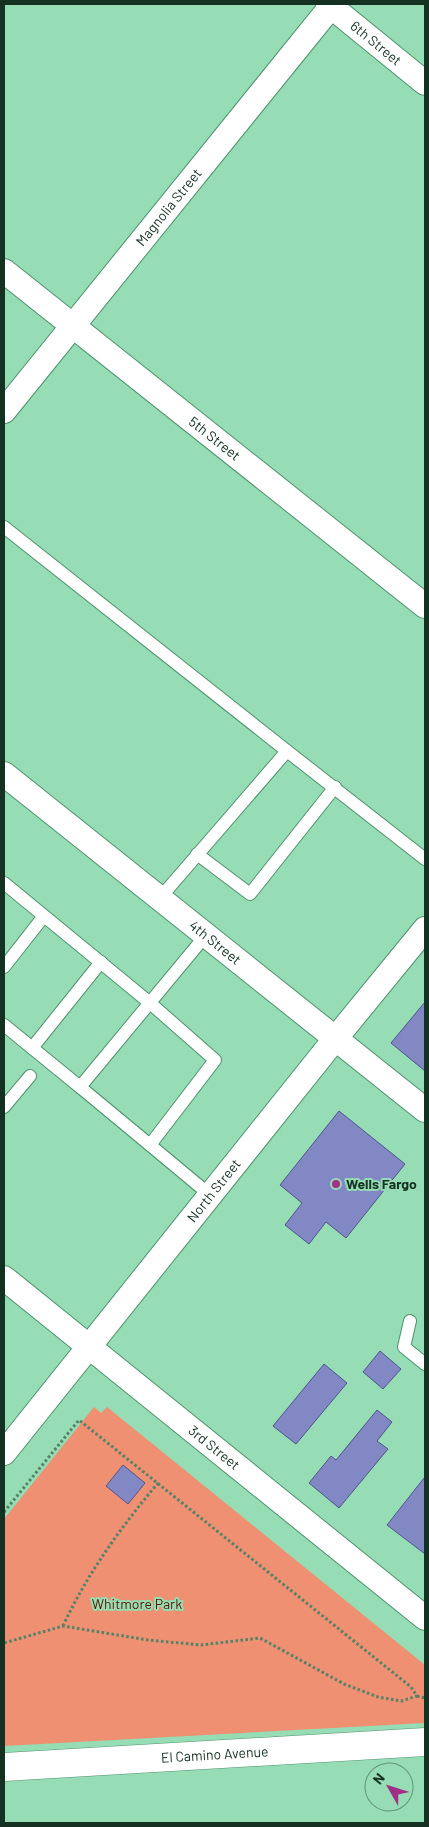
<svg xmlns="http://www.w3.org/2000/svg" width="429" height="1827" font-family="Barlow,sans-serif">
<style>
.green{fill:#ee9071}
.building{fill:#8288c4;stroke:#50548c}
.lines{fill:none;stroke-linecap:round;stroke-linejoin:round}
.service-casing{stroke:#4f926e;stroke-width:14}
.minor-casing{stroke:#4f926e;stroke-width:26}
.tertiary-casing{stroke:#4f926e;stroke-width:29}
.path{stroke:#528267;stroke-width:3;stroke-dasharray:2.5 2.5;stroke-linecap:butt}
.service{stroke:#fff;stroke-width:12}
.minor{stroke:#fff;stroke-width:24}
.tertiary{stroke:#fff;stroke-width:28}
.poi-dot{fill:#a22d87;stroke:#96dcb4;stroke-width:2}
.labels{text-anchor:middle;stroke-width:4;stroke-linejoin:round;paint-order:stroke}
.street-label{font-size:14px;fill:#153122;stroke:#96dcb4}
.poi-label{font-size:14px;font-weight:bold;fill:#153122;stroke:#96dcb4;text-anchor:start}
.park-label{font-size:14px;fill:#591700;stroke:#96dcb4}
</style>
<rect width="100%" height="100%" fill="#96dcb4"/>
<path class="green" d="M94,1407L101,1413L107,1407L425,1665V1723L4,1746V1519Z"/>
<g class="building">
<path d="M425,1002V1071L391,1043Z"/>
<path d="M339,1111L405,1164L346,1238L326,1222L309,1244L285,1225L302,1203L280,1185Z"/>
<path d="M380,1351L401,1369L383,1389L363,1372Z"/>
<path d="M324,1364L347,1383L296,1444L273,1426Z"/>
<path d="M377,1410L392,1422L377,1441L388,1449L339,1508L309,1483L331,1456L336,1460Z"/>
<path d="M123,1465L145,1483L128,1504L106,1486Z"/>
<path d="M424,1478L425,1479V1554L387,1525Z"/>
</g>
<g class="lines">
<g class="service-casing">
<g id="service">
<path d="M4,527L287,751"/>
<path d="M197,854L250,894L335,787"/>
<path d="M4,883L150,1003L215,1060L150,1145L80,1087"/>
<path d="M160,898L287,751L425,859"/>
<path d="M4,967L44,916"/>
<path d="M4,1025L80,1087L206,935"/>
<path d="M32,1048L101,962"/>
<path d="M4,1107L30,1076"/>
<path d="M150,1145L210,1195"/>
<path d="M410,1321L404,1347L425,1364"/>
</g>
</g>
<g class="minor-casing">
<g id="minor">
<path id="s1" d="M328,4L425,83"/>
<path id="s2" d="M4,271L425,606"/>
<path id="s3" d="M4,411L333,4"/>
<path id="s4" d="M4,774L425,1110"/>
<path id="s5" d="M4,1278L425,1618"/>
<path id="s6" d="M4,1453L335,1039L425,929"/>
</g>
</g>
<g class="tertiary-casing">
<g id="tertiary">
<path id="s7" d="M4,1767L425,1742"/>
</g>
</g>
<g class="path">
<path d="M4,1512L79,1420L411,1687L417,1696L401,1701L378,1697L344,1684L260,1638L201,1645L148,1640L63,1626L4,1643"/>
<path d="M63,1626C87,1574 121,1527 158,1483"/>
<path d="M417,1696L425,1698"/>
</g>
<use href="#service" class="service"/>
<use href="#minor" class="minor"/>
<use href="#tertiary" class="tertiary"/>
</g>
<circle class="poi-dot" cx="336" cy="1184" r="5"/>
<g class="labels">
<g class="street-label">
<text dy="5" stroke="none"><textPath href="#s1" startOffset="62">6th Street</textPath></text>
<text dy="5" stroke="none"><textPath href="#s3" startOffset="262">Magnolia Street</textPath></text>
<text dy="5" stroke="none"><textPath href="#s2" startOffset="269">5th Street</textPath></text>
<text dy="5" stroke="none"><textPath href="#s4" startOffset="270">4th Street</textPath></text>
<text dy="5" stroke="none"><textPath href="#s6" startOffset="336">North Street</textPath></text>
<text dy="5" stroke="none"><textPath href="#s5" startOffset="270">3rd Street</textPath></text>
<text dy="5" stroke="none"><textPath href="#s7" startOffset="211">El Camino Avenue</textPath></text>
</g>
<g class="poi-label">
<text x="346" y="1189">Wells Fargo</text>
</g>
<g class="park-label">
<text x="137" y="1609">Whitmore Park</text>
</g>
</g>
<rect width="429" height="1827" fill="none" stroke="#153122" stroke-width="10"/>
<g transform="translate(389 1787) rotate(309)"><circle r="24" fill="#96dcb4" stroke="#62987a"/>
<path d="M0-4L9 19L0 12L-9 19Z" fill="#a22d87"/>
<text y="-8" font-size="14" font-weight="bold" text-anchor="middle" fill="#153122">N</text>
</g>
</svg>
